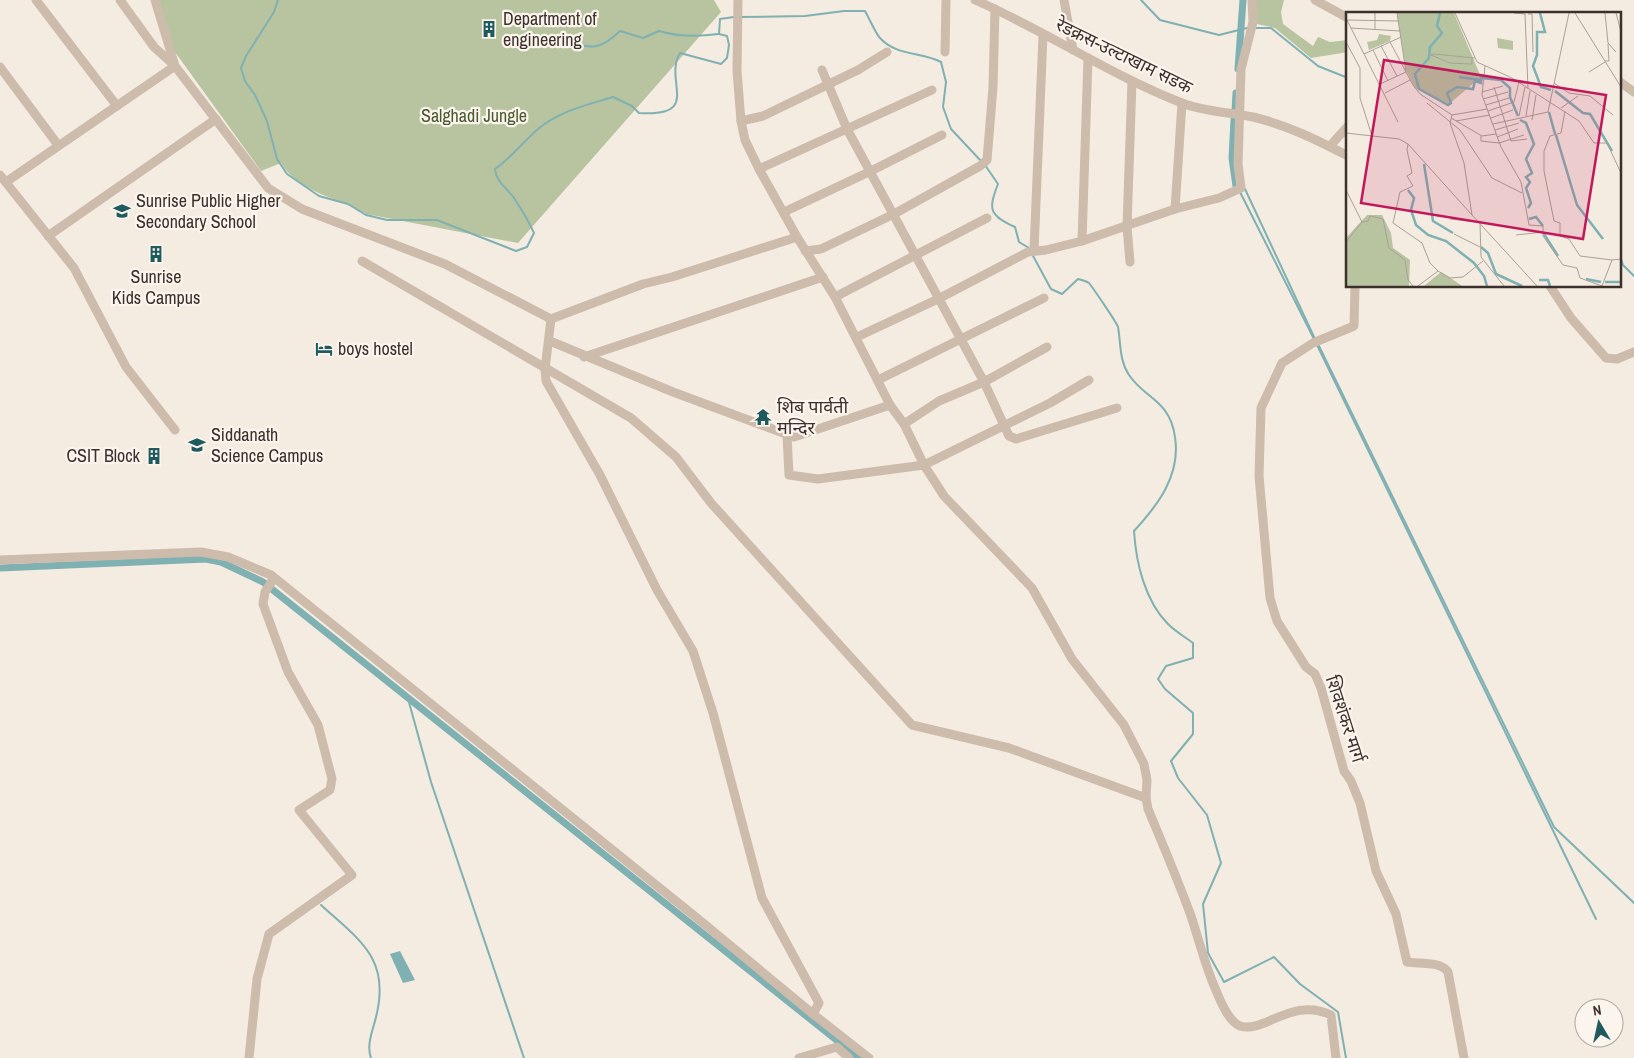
<svg xmlns="http://www.w3.org/2000/svg" width="1634" height="1058" font-family="'Archivo Narrow','Noto Sans Devanagari',sans-serif">
<style>
.green{fill:#b8c4a0}
.water{fill:#7fb0b2}
.lines{fill:none;stroke-linecap:round;stroke-linejoin:round}
.stream{stroke:#7fb0b2;stroke-width:2}
.canal{stroke:#7fb0b2;stroke-width:7}
.minor{stroke:#cdbbac;stroke-width:9}
.labels{text-anchor:middle;stroke-width:4.5;stroke-linejoin:round;paint-order:stroke}
.poi-label{font-size:18px;fill:#3b302b;stroke:#fbf5ee;text-anchor:start}
.street-label{font-size:18px;fill:#3b302b;stroke:#fbf5ee}
.park-label{font-size:18px;fill:#4a5a2e;stroke:#fbf5ee}
.inset-river{fill:none;stroke:#7fb0b2;stroke-width:2.5}
.inset-road{fill:none;stroke:#aaa098;stroke-width:1}
.view{fill:#c2185b;fill-opacity:0.15;stroke:#c2185b;stroke-width:2.5}
.inset-edge{fill:none;stroke:#3b302b;stroke-width:2.5}
</style>
<rect width="100%" height="100%" fill="#f4ebe1"/>
<g class="green">
<path d="M159,0H714L721,12L518,243L366,214C338,197 299,193 281,163L261,171L175,52Z"/>
<path d="M1255,0H1284L1281,12L1283,24L1313,46L1318,37L1330,42L1348,40V52L1311,58L1275,28L1257,24Z"/>
</g>
<path class="water" d="M400,951L415,980L403,983L390,954Z"/>
<g class="lines">
<g class="stream">
<path d="M278,0L274,12L246,56L241,68L245,81L255,95L267,121L277,159L287,174L319,196L348,204L366,215L387,220H437L516,251L527,247L534,233C528,220 522,210 514,198C507,188 496,182 495,169C511,158 523,142 538,129C559,111 587,105 613,97L632,106L639,113C703,117 663,81 680,53L721,64L727,58L729,45L727,36L719,34L720,19L734,17"/>
<path d="M1141,0L1160,20L1219,35L1247,28"/>
<path d="M741,17L805,16L844,11H865C869,18 876,34 880,38C896,56 922,52 941,62L946,82L943,107L951,129L981,161"/>
<path d="M1254,28H1271L1318,66L1348,78"/>
<path d="M559,39C588,46 595,55 620,31L643,38L659,31C679,37 697,37 718,34"/>
<path d="M985,165L998,184C988,210 989,215 1015,227L1019,242L1029,248"/>
<path d="M1245,189L1315,339"/>
<path d="M1240,192L1314,339"/>
<path d="M1032,254L1051,289L1062,294L1078,279C1082,280 1086,281 1089,283C1093,288 1117,323 1118,327C1121,343 1119,360 1129,375C1145,399 1170,400 1175,437C1181,475 1158,505 1134,531C1136,563 1145,601 1168,624C1176,632 1185,637 1193,643V658L1166,666L1158,679L1165,689L1193,713V734L1171,761L1178,778L1207,815L1221,863L1203,904L1208,953L1224,982L1274,957L1300,984L1338,1012L1346,1058"/>
<path d="M1620,256L1623,265L1634,276"/>
<path d="M1318,344L1554,827L1634,903"/>
<path d="M1317,345L1596,919"/>
<path d="M407,695L431,782L524,1058"/>
<path d="M321,905C359,940 391,958 376,1017C373,1030 366,1045 371,1058"/>
</g>
<g class="canal">
<path d="M1238,69L1243,0"/>
<path d="M1235,111L1236,93"/>
<path d="M1234,120L1232,158L1236,186"/>
<path d="M0,568L206,559L221,562L263,582L859,1058"/>
</g>
<g class="minor">
<path d="M36,0L117,106"/>
<path d="M155,0L175,66L268,188L302,209L445,264L551,319L545,369L546,381L600,475L657,590L693,651L713,713L762,898L819,1003L813,1014L869,1058"/>
<path d="M738,0L737,71L741,121L745,140L759,169L797,237L835,297L890,405L904,424L924,465L944,496L1032,588L1072,659L1124,725L1144,764L1147,780L1146,798L1148,809C1163,845 1178,880 1191,916C1199,940 1205,965 1215,988C1220,1000 1228,1021 1240,1026C1264,1034 1292,996 1331,1015L1336,1058"/>
<path d="M975,0C1046,31 1110,75 1182,103C1205,112 1229,112 1253,117C1287,125 1317,140 1348,156"/>
<path d="M1064,0L1073,50"/>
<path d="M1315,0L1348,18"/>
<path d="M945,52L946,0"/>
<path d="M0,67L58,145"/>
<path d="M822,70L847,129L984,382L1009,436L1016,439L1117,408"/>
<path d="M1620,82L1634,92"/>
<path d="M741,121L763,116L858,70L887,52"/>
<path d="M1330,146L1348,126"/>
<path d="M759,169L932,90"/>
<path d="M0,175L74,268L126,367L175,430"/>
<path d="M6,182L175,66L154,47L120,0"/>
<path d="M1175,209L1182,103"/>
<path d="M784,212L871,171L942,135"/>
<path d="M48,236L216,119"/>
<path d="M1082,241L1088,58"/>
<path d="M1034,250L1043,35"/>
<path d="M805,251L821,249L894,214L980,166L987,160L993,87L995,9"/>
<path d="M362,261L631,418L676,457L711,503L912,725L1009,748L1146,798"/>
<path d="M1130,262L1127,227L1132,81"/>
<path d="M1355,286L1354,326L1313,343L1282,363L1261,408L1259,476L1270,598L1277,621L1306,667L1315,674L1321,688L1344,771L1351,781L1360,803L1376,871L1396,914L1407,962C1419,964 1441,961 1448,972L1464,1058"/>
<path d="M1550,286L1571,318L1606,358L1617,359L1634,352"/>
<path d="M835,297L987,218"/>
<path d="M551,319L643,284L672,277L797,237"/>
<path d="M857,337L938,299L1028,252L1046,250L1082,241L1175,209L1219,198L1241,188L1238,164L1241,69L1253,22L1252,0"/>
<path d="M550,341L673,392L794,437L890,405"/>
<path d="M584,357L823,277"/>
<path d="M878,380L1044,298"/>
<path d="M904,424L939,401L984,382L1047,347"/>
<path d="M787,435L789,475L818,479L924,465L1050,403L1089,380"/>
<path d="M0,560L201,552L228,557L271,575L697,918L813,1014"/>
<path d="M249,1058L257,979L269,934L352,875L299,810L330,790L332,779L318,725L288,672L263,604L265,592L274,578"/>
<path d="M799,1058L837,1047L849,1058"/>
</g>
</g>
<defs>
<g id="building-bare" transform="scale(1.35)"><path d="M-4-6H4V6H1V3H-1V6H-4ZM-2.5-4.3h1.7v1.8h-1.7ZM.8-4.3h1.7v1.8H.8ZM-2.5-1h1.7V.8h-1.7ZM.8-1h1.7V.8H.8Z" fill="#1f5a5e" stroke="#fbf5ee" stroke-width="2.5" paint-order="stroke"/></g>
<g id="school-bare" transform="scale(1.35)"><path d="M0-5L7-2L0 1L-7-2ZM-4 1L0 2.5L4 1V4Q0 6-4 4Z" fill="#1f5a5e" stroke="#fbf5ee" stroke-width="2.5" paint-order="stroke"/></g>
<g id="hotel-bare" transform="scale(1.35)"><path d="M-6-4.5h1.5V1H6V5H4.5V3h-9V5H-6ZM-4 0a1.8 1.8 0 1 1 3.6 0ZM.5 0V-2.5h3Q6-2.5 6 0Z" fill="#1f5a5e" stroke="#fbf5ee" stroke-width="2.5" paint-order="stroke"/></g>
<g id="temple-bare" transform="scale(1.35)"><path d="M0-6L5-2H3V0L6.5 2.5H4V6H1.5V3h-3V6H-4V2.5H-6.5L-3 0V-2H-5Z" fill="#1f5a5e" stroke="#fbf5ee" stroke-width="2.5" paint-order="stroke"/></g>
<g id="university-bare" transform="scale(1.35)"><path d="M0-5L7-2L0 1L-7-2ZM-4 1L0 2.5L4 1V4Q0 6-4 4Z" fill="#1f5a5e" stroke="#fbf5ee" stroke-width="2.5" paint-order="stroke"/></g>
</defs>
<g fill-rule="evenodd">
<use href="#building-bare" x="489" y="29"/>
<use href="#school-bare" x="122" y="211"/>
<use href="#building-bare" x="156" y="254"/>
<use href="#hotel-bare" x="324" y="349"/>
<use href="#temple-bare" x="763" y="417"/>
<use href="#university-bare" x="197" y="445"/>
<use href="#building-bare" x="154" y="456"/>
</g>
<g class="labels">
<g class="poi-label">
<text x="503" y="25">Department of<tspan x="503" dy="21">engineering</tspan></text>
<text x="136" y="207">Sunrise Public Higher<tspan x="136" dy="21">Secondary School</tspan></text>
<text x="156" y="283" text-anchor="middle">Sunrise<tspan x="156" dy="21">Kids Campus</tspan></text>
<text x="338" y="355">boys hostel</text>
<text x="777" y="413">शिब पार्वती<tspan x="777" dy="21">मन्दिर</tspan></text>
<text x="211" y="441">Siddanath<tspan x="211" dy="21">Science Campus</tspan></text>
<text x="140" y="462" text-anchor="end">CSIT Block</text>
</g>
<g class="street-label">
<text transform="translate(1124 56) rotate(26)" y="6">रेडक्रस-उल्टाखाम सडक</text>
<text transform="translate(1345 719) rotate(72)" y="6">शिवशंकर मार्ग</text>
</g>
<g class="park-label">
<text x="474" y="122">Salghadi Jungle</text>
</g>
</g>
<g transform="translate(1346 12)">
<rect width="275" height="275" fill="#f4ebe1"/>
<path d="M51,1H108L135,65L103,92L69,76L60,58ZM33,22L45,24L44,29L23,38L21,30L31,28ZM151,26L167,29V38L152,36ZM21,203H36L45,221L47,236L64,248L63,274H0V226ZM95,260L109,269L116,274H78Z" fill="#b8c4a0"/>
<path class="inset-river" d="M94,1L91,14L96,21L84,35L83,46L69,62L73,77L102,93L105,91L101,81L111,75L127,77L129,69L135,71V66L155,68L164,76V85L172,104M194,1L199,20H191V43L187,54L195,75L205,78M113,65L135,68M209,79L237,101L244,102L266,139M203,100L209,122M174,108L180,111L188,132L180,147L186,161L180,165L184,170L180,176L185,191L182,196M210,123L231,193L257,227M78,152L87,209L107,221M62,178L68,186L65,198L70,213L82,223L100,229L128,251L138,264L141,274M183,207L190,205L197,214M198,222L212,244M135,235L142,241L150,262L176,274M240,267L255,270M193,268H202L204,274M259,270H275"/>
<path class="inset-road" d="M51,1L60,60L67,73L74,82L106,103L104,111L118,151L126,203L191,274M109,1L131,50L166,66L233,109L248,131H261L275,161M168,1L179,2L182,77M229,1L275,75M259,1L262,31L270,40M270,1L275,20M182,2H186L187,40M0,6L52,110M1,8L53,9M5,16L54,19M29,17V1M0,30L14,56V86L26,124M35,34L51,64M27,38L42,69M18,42L55,25M126,46V52L104,51L85,43L88,42L129,46M259,49H263L262,32M139,54L136,83L155,135L175,170L183,213L197,214V224L217,253L231,256L234,266L256,274M243,60L259,50M208,71L223,81L244,84L267,103M34,72L60,60L44,30M148,75L165,129L181,127M136,80L157,74M39,81L64,68M137,87L162,80M81,91L114,118L146,166L176,181M140,93L163,86M215,96L232,84M142,99L168,90L173,70M219,99L215,121L204,124L198,139V159L208,209L214,211V224L223,227L234,244L266,248M106,103L141,97M173,104L179,75M180,104L184,79M105,106L136,124L150,122M145,106L167,98M186,108L190,83M110,109L144,103M147,112L202,100L223,1M149,118L173,111M0,121L53,127L62,132L126,203M135,124V129L153,131L178,123M151,125L172,117M62,132L61,138L66,161L61,164L67,174L54,180L47,211L76,231L84,251L92,259M0,178L16,210L22,209L24,204L37,207L43,236L59,248L62,268L67,274M104,207L131,210M134,211L135,245L158,274M108,222L134,235M170,223L197,220M0,230L16,210M72,274L92,259L104,266L117,265L137,249M256,274L266,248L275,247"/>
<path class="view" d="M38,48L260,83L237,227L15,191Z"/>
<rect width="275" height="275" class="inset-edge"/>
</g>
<g transform="translate(1599 1023) rotate(351)"><circle r="24" fill="#fbf5ee" stroke="#aea6a0"/>
<path d="M0-4L9 19L0 12L-9 19Z" fill="#1f5a5e"/>
<text y="-8" font-size="14" font-weight="bold" text-anchor="middle" fill="#3b302b">N</text>
</g>
</svg>
